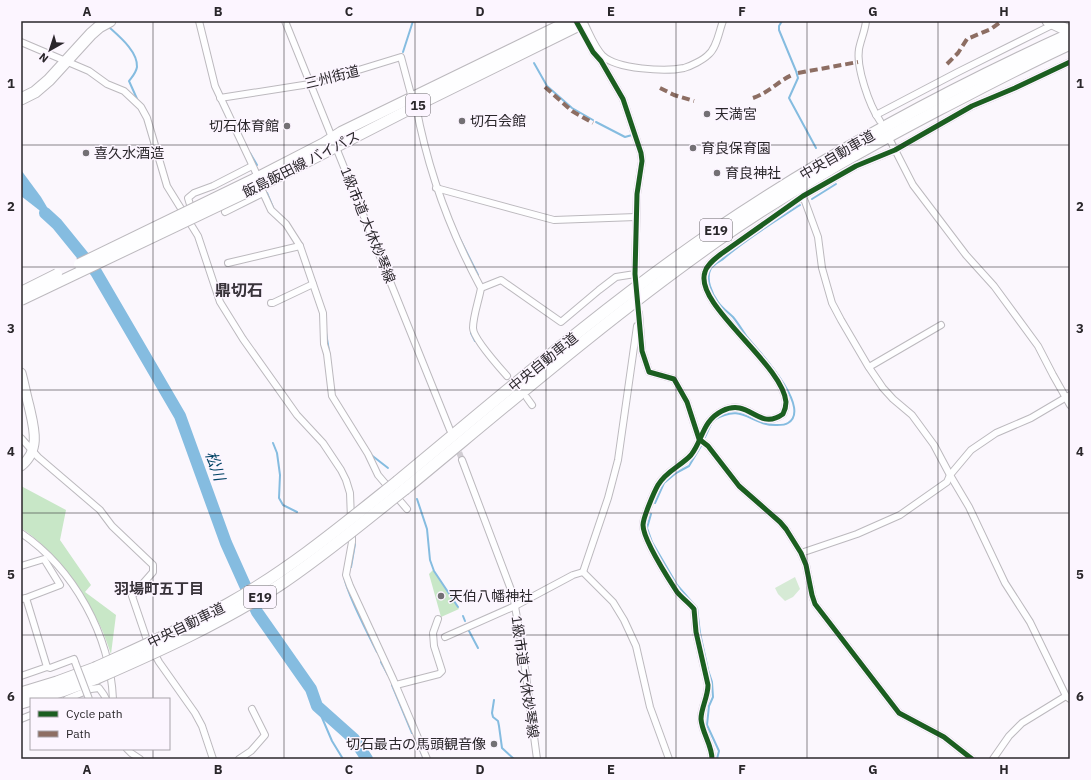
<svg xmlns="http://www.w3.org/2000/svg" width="1091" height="780" font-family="'IBM Plex Sans','Noto Sans JP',sans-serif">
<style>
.green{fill:#d6ead5}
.forest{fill:#c8e7c7}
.water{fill:#85bce0}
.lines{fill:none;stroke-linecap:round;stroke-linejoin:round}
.stream{stroke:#85bce0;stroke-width:2}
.river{stroke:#85bce0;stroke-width:12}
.street-tunnel{stroke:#d1cdd3;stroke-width:6;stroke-dasharray:6 3;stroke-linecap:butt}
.street-casing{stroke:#bcb9be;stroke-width:8}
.secondary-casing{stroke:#bcb9be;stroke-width:11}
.primary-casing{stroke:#bcb9be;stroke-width:12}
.highway-casing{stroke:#bcb9be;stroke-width:13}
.street{stroke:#fefeff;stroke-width:6}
.secondary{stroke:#fefeff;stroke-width:9}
.primary{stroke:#fefeff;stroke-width:10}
.highway{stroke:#fefeff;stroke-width:11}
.street-bridge-casing{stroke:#bcb9be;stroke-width:8;stroke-linecap:butt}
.primary-bridge-casing{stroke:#bcb9be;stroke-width:12;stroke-linecap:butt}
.highway-bridge-casing{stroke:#bcb9be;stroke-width:13;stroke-linecap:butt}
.street-bridge{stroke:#fefeff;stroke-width:6}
.primary-bridge{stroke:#fefeff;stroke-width:10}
.highway-bridge{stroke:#fefeff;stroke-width:11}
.quiet{stroke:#8d6e63;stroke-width:4;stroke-dasharray:8 4;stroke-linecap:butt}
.cycleway-casing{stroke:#fcf5ff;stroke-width:8}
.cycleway{stroke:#1b5e20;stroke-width:5}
.grid{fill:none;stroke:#2a272b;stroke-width:1;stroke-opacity:0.55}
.poi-dot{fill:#737074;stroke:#fcf5ff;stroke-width:1.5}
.labels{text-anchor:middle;stroke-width:3;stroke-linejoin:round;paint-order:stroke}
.shield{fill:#fcf5ff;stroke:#69656b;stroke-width:1}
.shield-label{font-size:13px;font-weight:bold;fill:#2a272b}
.street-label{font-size:14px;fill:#2a272b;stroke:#fcf5ff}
.poi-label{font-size:14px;fill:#2a272b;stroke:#fcf5ff;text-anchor:start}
.water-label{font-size:15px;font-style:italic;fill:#004364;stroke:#fcf5ff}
.neighbourhood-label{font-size:15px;font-weight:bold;fill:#38333a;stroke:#fcf5ff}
.quarter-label{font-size:16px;font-weight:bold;fill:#38333a;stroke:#fcf5ff}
.neatline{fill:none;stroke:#2a272b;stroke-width:1.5}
.grid-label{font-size:13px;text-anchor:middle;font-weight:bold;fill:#2a272b}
</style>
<rect width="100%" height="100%" fill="#fbf7fd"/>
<path class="green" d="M795,577L800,589L793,597L785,601L778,594L775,588Z"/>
<g class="forest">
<path d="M21,486L66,510L60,540L91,585L85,592L116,615L111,654C107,643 103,630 97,620C79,585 54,550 21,528Z"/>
<path d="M433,570L459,609L441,617L429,574Z"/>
</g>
<path class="water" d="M21,170L41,197L57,224L21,196Z"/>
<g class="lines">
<g class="stream">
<path d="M782,21L779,26V30L796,71L798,78L789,98L816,148"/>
<path d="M110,28C120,37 138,52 137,67C136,73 132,77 129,81L138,101"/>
<path d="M403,52L413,21"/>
<path d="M534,63L547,86L572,108L593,120"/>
<path d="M596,122L625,137L632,135"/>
<path d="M250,153L257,165"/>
<path d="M267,193L274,210"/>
<path d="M812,199L836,184"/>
<path d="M455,229L478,275"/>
<path d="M326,333L329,351"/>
<path d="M471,333L475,341"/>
<path d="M714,420C744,402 750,426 777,425C780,425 785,425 788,423C813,408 757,349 747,337C742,330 738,323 733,317C728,312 722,308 718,302C712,294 705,279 711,268C714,265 719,261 723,259C747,238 774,222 800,205"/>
<path d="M705,437L711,424"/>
<path d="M273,443L277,453L280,475L279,498L283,505L297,512"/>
<path d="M370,454L388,468"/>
<path d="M417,499L427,529L430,560L434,571L458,607"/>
<path d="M655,503L664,483L676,473L689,466L701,446"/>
<path d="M651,514L647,528L652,542L677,585L697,608L700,633L708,670L712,682L713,697L709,706L707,725L719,751L717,759"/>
<path d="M351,567L355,544"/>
<path d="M344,573C342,585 370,638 377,652"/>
<path d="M463,616L465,621"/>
<path d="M468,629L478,648"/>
<path d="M381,662L388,675"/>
<path d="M392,685L412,733"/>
<path d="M494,700L492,713L493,717L498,721L499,726L502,748L514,759"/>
<path d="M317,706L332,741L343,759"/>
<path d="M418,745L424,759"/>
</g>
<path class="river" d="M45,213L57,224L96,272L180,416L226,543L257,612L311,689L317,706L354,739L367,759"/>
<path class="street-tunnel" d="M456,444L462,460"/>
<g class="street-casing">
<g id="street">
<path d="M199,21L215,86L258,177"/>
<path d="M285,21L450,430"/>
<path d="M583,21C589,32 594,47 603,56C617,69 665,72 684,68C691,66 703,60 708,55C717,48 719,31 723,21"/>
<path d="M866,21C865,31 861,39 859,49C856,67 869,105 880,121"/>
<path d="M21,42L89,71L107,84L124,91L141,107L147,118L167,186L198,236L220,302L243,339L297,415L323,443L341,470L346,480L350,493L351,519"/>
<path d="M220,98L316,83L401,57L412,98"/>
<path d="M416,106C428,171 449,229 481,288C479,300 473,316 473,328C473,338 499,367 507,376"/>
<path d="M876,115L958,72L1054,24"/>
<path d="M891,142L913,185L966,255L994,286L1038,346L1053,375L1070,405"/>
<path d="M260,186L271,210L286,224L300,246L323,313L324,344L327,354L332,396L368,454L378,475L407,509"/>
<path d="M436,188L554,220L636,217"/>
<path d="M803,196L818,237L822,268L832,303L841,320L868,366L883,388L893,399L912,415L934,445L950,475L969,507L1005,583L1030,622L1066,696L1070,699"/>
<path d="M192,211L188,198L194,193L213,186L252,166"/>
<path d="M225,212L263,193"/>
<path d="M228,263L300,246"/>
<path d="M481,288L501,280L561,322L599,290L616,277L635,274L637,194L642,161L641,153L623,99L601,61L593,52L583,32"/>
<path d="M271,303H273L313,284"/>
<path d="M639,313L642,351L649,372L674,379L687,402L699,439L708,446L739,486L780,522L786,529L801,553L806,565L812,595L815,604L899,713L944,737L972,759"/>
<path d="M869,367L941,325"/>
<path d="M527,398L532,405"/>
<path d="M21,438L38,457L100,510L112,526L153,565V572L132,596L147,640L159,662L195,713L202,726L213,759"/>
<path d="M462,460L513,595L522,646L537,759"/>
<path d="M352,530V542L346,575L350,586L393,679L427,759"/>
<path d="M21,533C74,569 110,635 113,699"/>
<path d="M801,553L857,534L900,515L947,482L950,475L971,450L996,433L1031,418L1070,395"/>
<path d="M21,566L44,559L60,585L26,598"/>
<path d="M583,572L608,498L618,460L637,326"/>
<path d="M583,572L613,602L624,620L636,646L650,707L669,759"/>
<path d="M21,599L26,598L47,667L21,676"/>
<path d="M445,637L515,606L573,575L583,572"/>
<path d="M47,667L50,668L74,659L75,662"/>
<path d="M396,685L439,674L442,671L434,646L433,633L438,619"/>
<path d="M67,699L91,689L99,688L104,695L106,699"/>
<path d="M21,719L31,715"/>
<path d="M127,749L131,753L140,759"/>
<path d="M239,759L251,751L265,735L252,709"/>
<path d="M712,759C712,745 702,733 701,719C701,708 708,697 708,685L696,632L694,609C689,603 682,598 677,592C668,578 643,540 643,525C643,518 654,492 658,485C666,471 681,466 691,455C703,440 702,421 722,411C750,397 758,432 783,414C785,410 786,406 786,402C783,364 693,304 705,272C707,264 715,259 721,254L803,196L856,166L895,150L972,106L1015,88L1070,62"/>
<path d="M993,759L1009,736L1022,723L1066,696"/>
</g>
</g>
<g class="secondary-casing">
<path id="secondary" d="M21,373C24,384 26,395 29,406C34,428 41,450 21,466"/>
</g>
<g class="primary-casing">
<g id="primary">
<path d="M254,179L324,143L341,132L569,21"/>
<path d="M258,187L416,106L580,25"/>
</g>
</g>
<g class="highway-casing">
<g id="highway">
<path d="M1048,21L1067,30"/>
<path d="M21,99L35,92L49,80L91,34L99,27L110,21"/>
<path d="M398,481C501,396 603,307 714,231C826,155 947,90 1070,34"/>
<path d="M405,489C508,404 609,317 718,240C788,191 864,149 940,109C983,87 1026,64 1070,44"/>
<path d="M21,693L57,682L95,668"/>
<path d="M35,699L62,691L97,678"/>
<path d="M21,703L31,700"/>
</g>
</g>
<use href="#street" class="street"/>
<use href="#secondary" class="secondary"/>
<use href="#primary" class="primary"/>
<use href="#highway" class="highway"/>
<g class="street-bridge-casing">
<path id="street-bridge" d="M75,662L89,699"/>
</g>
<g class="primary-bridge-casing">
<g id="primary-bridge">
<path d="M79,264L254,179"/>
<path d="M21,292L57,274"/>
<path d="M21,300L258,187"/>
</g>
</g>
<g class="highway-bridge-casing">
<g id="highway-bridge">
<path d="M95,668C139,648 185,628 228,604C289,570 343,525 398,481"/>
<path d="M97,678C159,651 221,623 278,586C322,557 363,522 405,489"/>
</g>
</g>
<use href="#street-bridge" class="street-bridge"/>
<use href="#primary-bridge" class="primary-bridge"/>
<use href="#highway-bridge" class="highway-bridge"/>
<g class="quiet">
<path d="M947,64L958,53L967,39L991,29L1002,21"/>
<path d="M798,73L858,62"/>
<path d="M545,87L572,111L593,123"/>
<path d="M660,88L674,95L694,101"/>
<path d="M753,98C770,92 778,81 794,74"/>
</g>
<g class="cycleway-casing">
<g id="cycleway">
<path d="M576,21L593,52L601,61L623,99L641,153L642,161L637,194L635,274L642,351L649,372L674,379L687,402L699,439L708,446L739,486L780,522L786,529L801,553L806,565L812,595L815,604L899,713L944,737L972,759"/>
<path d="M712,759C712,745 702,733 701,719C701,708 708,697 708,685L696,632L694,609C689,603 682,598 677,592C668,578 643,540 643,525C643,518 654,492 658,485C666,471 681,466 691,455C703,440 702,421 722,411C750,397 758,432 783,414C785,410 786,406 786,402C783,364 693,304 705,272C707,264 715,259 721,254L803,196L856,166L895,150L972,106L1015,88L1070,62"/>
</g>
</g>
<use href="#cycleway" class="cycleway"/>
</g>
<path class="grid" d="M153,21V699M284,21V759M415,21V759M546,21V759M676,21V759M807,21V759M938,21V759M21,145H1070M21,267H1070M21,390H1070M21,513H1070M21,635H1070M153,749V759"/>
<g class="poi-dot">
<circle cx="707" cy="114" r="4"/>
<circle cx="462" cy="121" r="4"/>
<circle cx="287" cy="126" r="4"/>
<circle cx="693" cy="148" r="4"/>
<circle cx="86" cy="153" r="4"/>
<circle cx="717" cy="173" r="4"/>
<circle cx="441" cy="596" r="4"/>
<circle cx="494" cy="744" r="4"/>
</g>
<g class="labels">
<g class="shield">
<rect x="406" y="94" width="24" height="22" rx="3"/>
<rect x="700" y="219" width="32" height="22" rx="3"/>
<rect x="244" y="586" width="32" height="22" rx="3"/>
</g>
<g class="shield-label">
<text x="418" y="110">15</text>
<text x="716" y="235">E19</text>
<text x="260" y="602">E19</text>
</g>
<g class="street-label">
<text transform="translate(332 77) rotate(-14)" y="5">三州街道</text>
<text transform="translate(837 155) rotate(-30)" y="5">中央自動車道</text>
<text transform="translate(301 164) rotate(-27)" y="5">飯島飯田線 バイパス</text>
<text transform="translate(368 225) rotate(68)" y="5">1級市道 大休妙琴線</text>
<text transform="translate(543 362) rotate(-39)" y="5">中央自動車道</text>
<text transform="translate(186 625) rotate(-26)" y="5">中央自動車道</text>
<text transform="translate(525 677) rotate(82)" y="5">1級市道 大休妙琴線</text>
</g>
<g class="poi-label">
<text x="715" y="119">天満宮</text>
<text x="470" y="126">切石会館</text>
<text x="279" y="131" text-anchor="end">切石体育館</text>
<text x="701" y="153">育良保育園</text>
<text x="94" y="158">喜久水酒造</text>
<text x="725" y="178">育良神社</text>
<text x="449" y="601">天伯八幡神社</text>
<text x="486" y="749" text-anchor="end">切石最古の馬頭観音像</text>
</g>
<g class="water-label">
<text transform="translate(215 466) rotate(70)" y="5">松川</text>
</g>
<g class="neighbourhood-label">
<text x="159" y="594">羽場町五丁目</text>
</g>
<g class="quarter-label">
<text x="239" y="296">鼎切石</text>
</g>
</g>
<rect width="1091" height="780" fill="none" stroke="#fcf5ff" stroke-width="44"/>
<rect x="30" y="698" width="140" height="52" fill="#fcf5ff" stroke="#a8a3aa"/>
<rect x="38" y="711" width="20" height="6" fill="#1b5e20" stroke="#a8a3aa"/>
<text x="66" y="718" font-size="12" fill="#2a272b">Cycle path</text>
<rect x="38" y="731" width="20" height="6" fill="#8d6e63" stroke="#a8a3aa"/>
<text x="66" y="738" font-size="12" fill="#2a272b">Path</text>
<g transform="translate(50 50) rotate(219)" stroke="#fcf5ff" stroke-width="3" paint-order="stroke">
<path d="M0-3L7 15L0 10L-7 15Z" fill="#2a272b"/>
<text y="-6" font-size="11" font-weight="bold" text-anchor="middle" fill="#2a272b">N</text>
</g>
<rect x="22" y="22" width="1047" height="736" class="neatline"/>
<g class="grid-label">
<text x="87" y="16">A</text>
<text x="218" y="16">B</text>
<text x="349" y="16">C</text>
<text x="480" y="16">D</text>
<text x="611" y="16">E</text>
<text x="742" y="16">F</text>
<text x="873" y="16">G</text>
<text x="1004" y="16">H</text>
<text x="11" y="88">1</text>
<text x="1080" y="88">1</text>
<text x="11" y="211">2</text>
<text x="1080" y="211">2</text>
<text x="11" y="333">3</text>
<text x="1080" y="333">3</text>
<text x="11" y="456">4</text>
<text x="1080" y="456">4</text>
<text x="11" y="579">5</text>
<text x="1080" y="579">5</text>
<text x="11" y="701">6</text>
<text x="1080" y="701">6</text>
<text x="87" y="774">A</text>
<text x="218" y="774">B</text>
<text x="349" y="774">C</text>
<text x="480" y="774">D</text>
<text x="611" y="774">E</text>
<text x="742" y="774">F</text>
<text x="873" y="774">G</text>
<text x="1004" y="774">H</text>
</g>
</svg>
